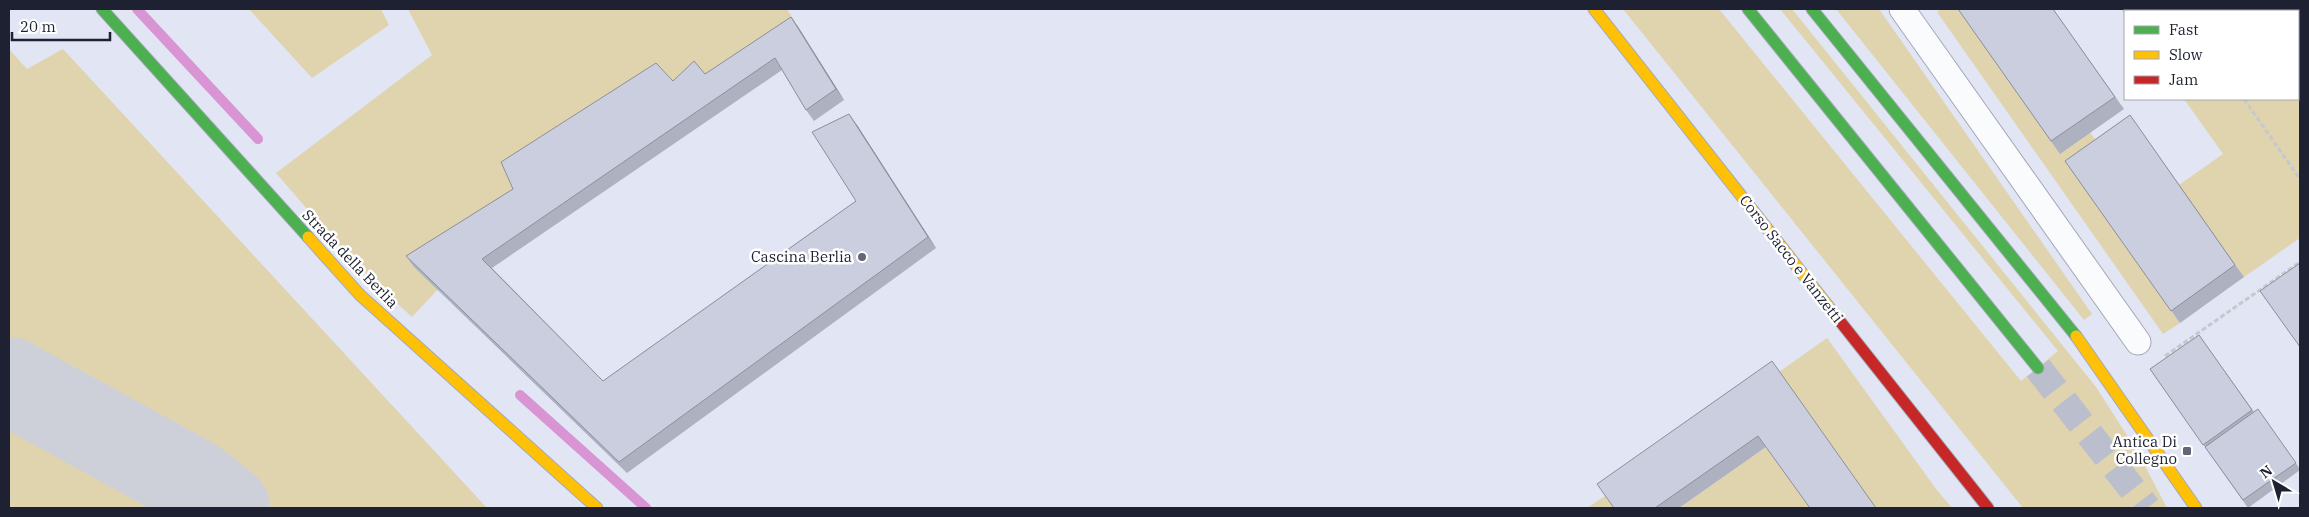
<svg xmlns="http://www.w3.org/2000/svg" width="2309" height="517" font-family="'IBM Plex Serif',serif">
<style>
.green{fill:#dfd4ad}
.lines{fill:none;stroke-linecap:round;stroke-linejoin:round}
.stream{stroke:#d995d3;stroke-width:10}
.taxiway{stroke:#cdd0d9;stroke-width:88}
.primary-tunnel{stroke:#babecd;stroke-width:28;stroke-dasharray:28 14;stroke-linecap:butt}
.street-casing{stroke:#a4a8b7;stroke-width:27}
.fast-casing{stroke:#a4a8b7;stroke-width:13}
.slow-casing{stroke:#a4a8b7;stroke-width:13}
.jam-casing{stroke:#a4a8b7;stroke-width:13}
.path{stroke:#c5c8ce;stroke-width:3;stroke-dasharray:5 2.5;stroke-linecap:butt}
.street{stroke:#fafbfd;stroke-width:25}
.fast{stroke:#4caf50;stroke-width:11}
.slow{stroke:#ffc107;stroke-width:11}
.jam{stroke:#c62828;stroke-width:11}
.wall{fill:#aeb1bf}
.shaded-wall{fill:#8d909b}
.building{fill:#cacede;stroke:#8d909b}
.poi-dot{fill:#626675;stroke:#fff;stroke-width:2}
.labels{text-anchor:middle;stroke-width:5;stroke-linejoin:round;paint-order:stroke}
.poi-label{font-size:15px;fill:#1d2131;stroke:#fff;text-anchor:end}
.street-label{font-size:15px;fill:#1d2131;stroke:#fff}
</style>
<rect width="100%" height="100%" fill="#e1e5f4"/>
<g class="green">
<path d="M249,9H381L389,25L312,78Z"/>
<path d="M408,9H787L799,28L712,86L521,200L412,317C362,273 319,223 276,173L432,55Z"/>
<path d="M1623,9H1719L2021,381L2058,351L1780,9H1792L2096,387L2137,451L2167,508H2023Z"/>
<path d="M1836,9H1879L2092,314L2084,320Z"/>
<path d="M1941,9H1958L2090,132L2104,152L2074,173L2180,323L2163,334L1937,12Z"/>
<path d="M2121,9H2300V238L2244,277L2179,185L2223,154L2184,99H2298V11H2125V15Z"/>
<path d="M9,49L27,69L63,49L487,508H9Z"/>
<path d="M1827,338L1936,489L1952,508H1876L1779,372Z"/>
<path d="M1766,447L1810,508H1679Z"/>
<path d="M1605,496L1614,508H1587Z"/>
</g>
<g class="lines">
<g class="stream">
<path d="M137,9L258,139"/>
<path d="M520,395L646,508"/>
</g>
<path class="taxiway" d="M9,381L193,482L226,508"/>
<path class="primary-tunnel" d="M2038,368L2147,508"/>
<g class="street-casing">
<path id="street" d="M1902,9L2138,342"/>
</g>
<g class="fast-casing">
<g id="fast">
<path d="M102,9L308,237"/>
<path d="M1748,9L2038,368"/>
<path d="M1812,9L2076,336"/>
</g>
</g>
<g class="slow-casing">
<g id="slow">
<path d="M1594,9L1839,320"/>
<path d="M308,237L360,295L597,508"/>
<path d="M2076,336L2196,508"/>
</g>
</g>
<g class="jam-casing">
<path id="jam" d="M1839,320L1988,508"/>
</g>
<g class="path">
<path d="M2180,9L2182,11"/>
<path d="M2244,99L2300,179"/>
<path d="M2165,356L2300,262"/>
</g>
<use href="#street" class="street"/>
<use href="#fast" class="fast"/>
<use href="#slow" class="slow"/>
<use href="#jam" class="jam"/>
</g>
<g class="wall">
<path d="M1958,9H2053L2124,109L2060,154Z"/>
<path d="M791,17L844,100L814,121L806,110L782,70L492,268L603,381L856,201L857,125L936,248L627,473L414,267L406,256L513,189L673,81L705,74Z"/>
<path d="M2130,115L2244,277L2180,323L2065,161Z"/>
<path d="M2199,335L2254,412L2258,409L2300,469V470L2248,508L2150,369Z"/>
<path d="M1772,361L1766,447L1679,508H1614Z"/>
</g>
<g class="shaded-wall">
<path d="M791,17L799,28L844,100L836,89Z"/>
<path d="M849,114L857,125L936,248L928,237Z"/>
</g>
<g class="building">
<path d="M1958,9H2053L2115,97L2051,141Z"/>
<path d="M791,17L836,89L806,110L775,58L482,259L603,381L856,201L812,132L849,114L928,237L619,462L406,256L513,189L501,162L656,63L673,81L694,61L705,74Z"/>
<path d="M2130,115L2235,265L2171,311L2065,161Z"/>
<path d="M2300,263V347L2260,291Z"/>
<path d="M2199,335L2252,410L2203,445L2150,369Z"/>
<path d="M1772,361L1876,508H1810L1758,436L1655,508H1614L1597,484Z"/>
<path d="M2258,409L2296,463L2243,500L2205,447Z"/>
</g>
<g class="poi-dot">
<circle cx="862" cy="257" r="5"/>
<rect x="2182" y="446" width="10" height="10" rx="2.5"/>
</g>
<g class="labels">
<g class="poi-label">
<text x="852" y="262">Cascina Berlia</text>
<text x="2177" y="447">Antica Di<tspan x="2177" dy="17">Collegno</tspan></text>
</g>
<g class="street-label">
<text transform="translate(350 259) rotate(46)" y="5">Strada della Berlia</text>
<text transform="translate(1791 259) rotate(52)" y="5">Corso Sacco e Vanzetti</text>
</g>
</g>
<rect width="2309" height="517" fill="none" stroke="#1d2131" stroke-width="20"/>
<rect x="2124" y="10" width="175" height="90" fill="#ffffff" stroke="#a5a6ad"/>
<rect x="2134" y="26" width="25" height="8" fill="#4caf50" stroke="#a5a6ad"/>
<text x="2169" y="35" font-size="15" fill="#1d2131">Fast</text>
<rect x="2134" y="51" width="25" height="8" fill="#ffc107" stroke="#a5a6ad"/>
<text x="2169" y="60" font-size="15" fill="#1d2131">Slow</text>
<rect x="2134" y="76" width="25" height="8" fill="#c62828" stroke="#a5a6ad"/>
<text x="2169" y="85" font-size="15" fill="#1d2131">Jam</text>
<g transform="translate(2274 482) rotate(322)" stroke="#ffffff" stroke-width="4" paint-order="stroke">
<path d="M0-4L9 19L0 12L-9 19Z" fill="#1d2131"/>
<text y="-8" font-size="14" font-weight="bold" text-anchor="middle" fill="#1d2131">N</text>
</g>
<path d="M12 32v8h98v-8" fill="none" stroke="#1d2131" stroke-width="2.5"/>
<text x="20" y="32" font-size="15" fill="#1d2131" stroke="#ffffff" stroke-width="4" paint-order="stroke">20 m</text>
</svg>
